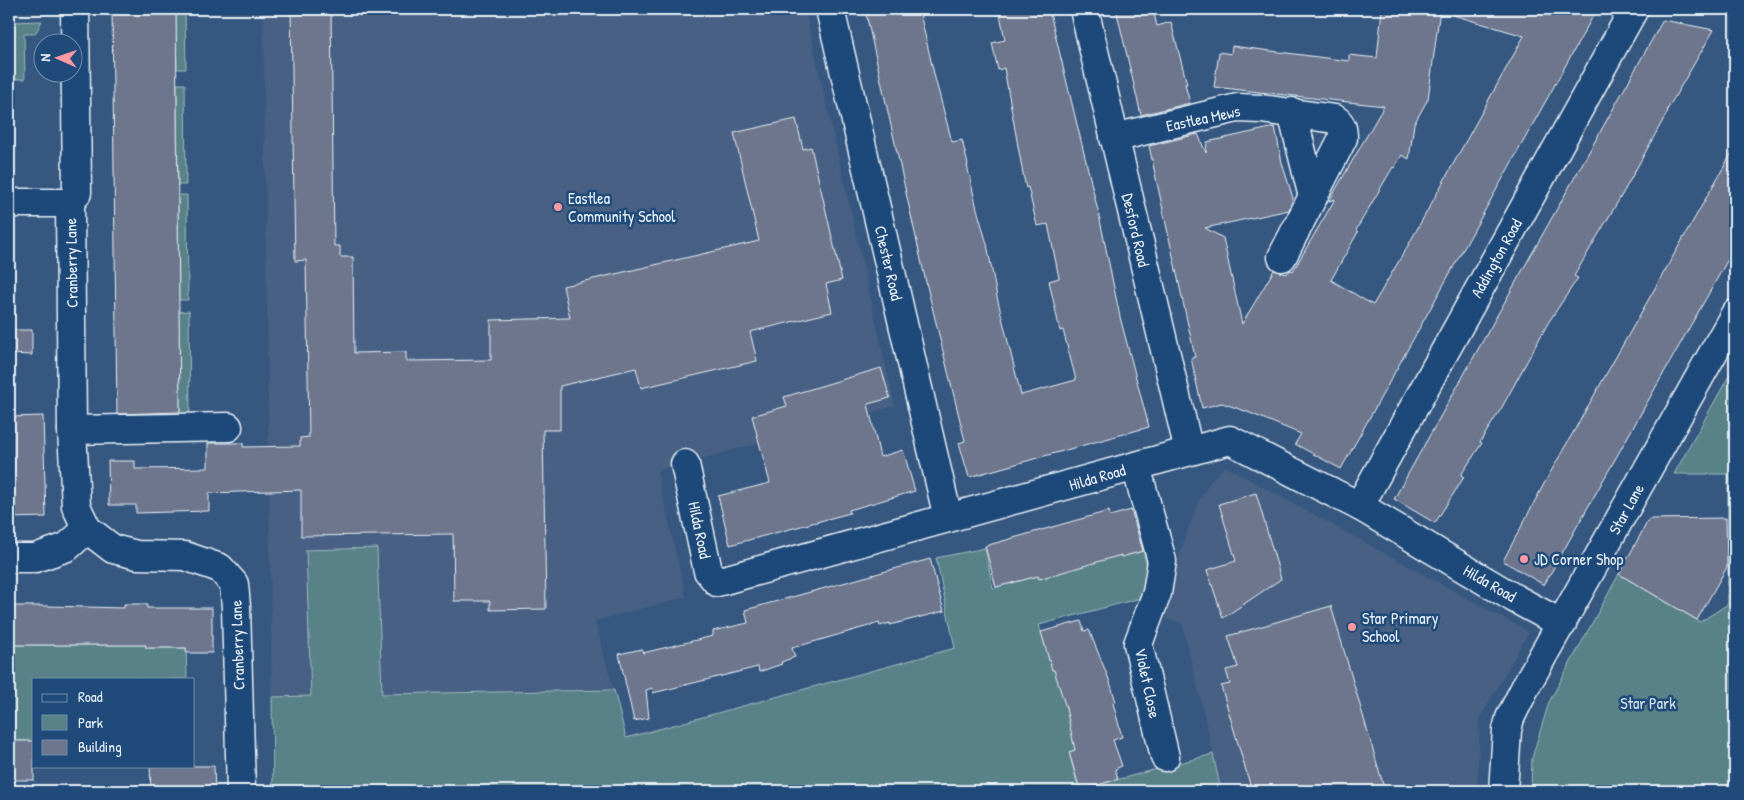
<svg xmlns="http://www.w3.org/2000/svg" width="1744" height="800" font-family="'Patrick Hand',sans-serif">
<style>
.built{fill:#466084}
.green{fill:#598288;stroke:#a0bac0}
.building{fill:#6d768d;stroke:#e8f1f8}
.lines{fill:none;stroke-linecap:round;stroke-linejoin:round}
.street-casing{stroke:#e8f1f8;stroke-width:31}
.secondary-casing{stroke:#e8f1f8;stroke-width:31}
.street{stroke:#1f4a7a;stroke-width:28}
.secondary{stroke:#1f4a7a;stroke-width:28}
.poi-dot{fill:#ff9aa2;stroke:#1f4a7a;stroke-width:2}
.labels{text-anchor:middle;stroke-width:5;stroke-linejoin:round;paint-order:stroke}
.street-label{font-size:16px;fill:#e8f1f8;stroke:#1f4a7a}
.poi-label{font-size:16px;fill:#e8f1f8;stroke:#1f4a7a;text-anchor:start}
.park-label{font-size:16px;fill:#d3e0e7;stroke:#1f4a7a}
</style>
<rect width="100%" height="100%" fill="#365780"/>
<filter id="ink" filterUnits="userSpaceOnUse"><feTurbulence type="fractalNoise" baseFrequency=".02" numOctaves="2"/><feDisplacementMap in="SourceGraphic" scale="10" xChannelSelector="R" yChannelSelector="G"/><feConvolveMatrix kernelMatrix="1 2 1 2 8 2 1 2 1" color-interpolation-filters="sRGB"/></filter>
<g filter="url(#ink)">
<g class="built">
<path d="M263,9H805L895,406L657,471L686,597L595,621L626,737L955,648L936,558L985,548L1035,791H273Z"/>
<path d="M1225,466L1529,632L1480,718L1477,791H1077L1213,753L1182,623L1166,619L1179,554L1199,501L1210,481Z"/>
</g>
<g class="green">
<path d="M176,9H185L186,69H177Z"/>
<path d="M42,21L35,34H24L25,79H9V22Z"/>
<path d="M177,84H185L186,185H178Z"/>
<path d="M178,195H187L188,300H179Z"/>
<path d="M189,311L190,416H180L179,312Z"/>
<path d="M1735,365V791H1531L1532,758L1549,702L1619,574L1700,622L1728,604V474H1674Z"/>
<path d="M377,548L382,694L614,690L626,738L955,648L936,558L985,548L993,588L1038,576L1040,579L1120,553L1121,557L1143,551L1147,567L1141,598L1039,625L1052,670L1056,669L1078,749L1069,752L1079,790L1213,754L1221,791H273L272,697L311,696L306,550Z"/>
<path d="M9,645H146V648H186L187,679H34V741H9Z"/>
</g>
<g class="building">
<path d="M112,9H176L180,412L117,414Z"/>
<path d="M291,9H331L334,246H340V257H353L354,353L406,352V361L491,360V320L570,318L563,286L759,241L734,133L796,119L803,149L811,147L842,280L826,284L832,312L750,332L757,361L641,388L636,368L560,386V430H543L546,609L490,610V601H454L453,534L301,536V490L209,493V511L136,513V505H109L108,461H135V469L208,468V443H243V447L300,446V438L309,437L306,260L295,261Z"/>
<path d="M865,9H919L935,78L952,142L962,140L968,165H967L977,209L987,244L997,297L1021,395L1076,380L1063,330L1060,331L1049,281L1059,278L1048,224L1037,226L1028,187L1026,188L1023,174L1004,68L998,70L992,43L1005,40L999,9H1049L1099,215L1120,317L1149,427L969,477L959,443L965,441L925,278Z"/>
<path d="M1116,9H1153L1157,26L1171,22L1187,84H1185L1190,103L1141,115Z"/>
<path d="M1382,9H1440L1428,99L1414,124L1409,159L1402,155L1394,168L1393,167L1356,230L1358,232L1331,280L1373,305L1410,242L1524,36L1453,15V9H1597L1341,469L1295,444L1301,434L1245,411L1222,403L1202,408L1191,358L1195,357L1149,146L1198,134L1206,153L1207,142L1275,127L1282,163L1293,198L1289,210L1205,228L1223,238L1242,324L1274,270L1286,274L1291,270L1293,271L1335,199L1329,201L1384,106L1214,87L1219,52L1231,54L1232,46L1349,61V55L1377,58Z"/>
<path d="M1663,20L1714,30L1667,110L1668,111L1623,193L1574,276L1578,278L1548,323L1501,409L1480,442L1482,443L1461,475L1464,477L1435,523L1394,499Z"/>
<path d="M1735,147V247L1544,585L1503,561L1545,482Z"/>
<path d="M9,330H32V355L9,354Z"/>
<path d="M881,368L890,398L868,404L880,457L903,450L915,491L849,510L850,513L730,545L718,496L770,483L752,416L787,406L784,397Z"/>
<path d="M43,416L46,517L9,518V417Z"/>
<path d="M1256,493L1281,579L1223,618L1207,570L1236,561L1219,504Z"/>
<path d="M1131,510L1143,551L1121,557V555L1039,579L1038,576L996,587L985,546L1109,511L1110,516Z"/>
<path d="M1726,518L1727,567L1697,620L1619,574L1649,519Z"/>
<path d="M930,559L944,611L890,625V623L880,626L879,623L792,648L795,657L781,662L782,664L759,672L758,667L653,693L652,688L646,690L649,718L634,721L619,654L642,649L643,653L713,636V631L748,623L745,610Z"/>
<path d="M124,604H147V608H212V653H187L186,648H146V645H9V606H47L124,608Z"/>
<path d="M1331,606L1385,791H1252L1221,686L1230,684L1226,670L1238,667L1228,636Z"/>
<path d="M1081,621L1084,631L1089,630L1110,682L1116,702L1113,703L1122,737L1113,740L1122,766L1115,769L1118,779L1080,790L1069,752L1075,750L1066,708L1054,670H1052L1041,632Z"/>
<rect x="9" y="741" width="25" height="39"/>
<path d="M150,766H214L215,791H151Z"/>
</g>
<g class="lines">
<g class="street-casing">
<g id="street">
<path d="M75,9L77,193L70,203L72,430L76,506L87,529L113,549L137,555L185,556L220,568L234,584L236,607L241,791"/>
<path d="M830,9L948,518"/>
<path d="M1084,9L1189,451"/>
<path d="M1292,112L1313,197"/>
<path d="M1114,138L1237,108L1261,109L1335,119C1342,124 1343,130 1343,138L1282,257"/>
<path d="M9,203H70"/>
<path d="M72,430L228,427"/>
<path d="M685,464L708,571L717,582L1230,440L1361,507L1514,598L1562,624"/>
<path d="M1136,466L1162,561L1157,593L1138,644L1165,757"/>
<path d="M1361,507L1366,494L1634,9"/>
<path d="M9,558H35L67,547L87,529"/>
</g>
</g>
<g class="secondary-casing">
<path id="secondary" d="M1503,791L1507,730L1510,718L1527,684L1735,314"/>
</g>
<use href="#street" class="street"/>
<use href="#secondary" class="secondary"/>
</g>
</g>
<g class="poi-dot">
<circle cx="558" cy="207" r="5"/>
<circle cx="1524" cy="559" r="5"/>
<circle cx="1352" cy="627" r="5"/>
</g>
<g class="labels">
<g class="street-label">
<text transform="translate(1203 118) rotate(-12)" y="6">Eastlea Mews</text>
<text transform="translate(1136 230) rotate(77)" y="6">Desford Road</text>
<text transform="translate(1496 258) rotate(-61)" y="6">Addington Road</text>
<text transform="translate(71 263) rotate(-91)" y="6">Cranberry Lane</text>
<text transform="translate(889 263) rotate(77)" y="6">Chester Road</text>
<text transform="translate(1097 477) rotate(-16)" y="6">Hilda Road</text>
<text transform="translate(1626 509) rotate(-61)" y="6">Star Lane</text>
<text transform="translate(700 530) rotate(78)" y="6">Hilda Road</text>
<text transform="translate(1490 583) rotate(30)" y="6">Hilda Road</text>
<text transform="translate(237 645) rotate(-92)" y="6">Cranberry Lane</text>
<text transform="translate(1148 683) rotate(78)" y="6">Violet Close</text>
</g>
<g class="poi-label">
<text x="568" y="204">Eastlea<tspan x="568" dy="18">Community School</tspan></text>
<text x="1534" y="565">JD Corner Shop</text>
<text x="1362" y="624">Star Primary<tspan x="1362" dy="18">School</tspan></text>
</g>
<g class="park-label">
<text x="1648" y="709">Star Park</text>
</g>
</g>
<rect width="1744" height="800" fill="none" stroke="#1f4a7a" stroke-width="30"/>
<rect x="15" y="15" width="1714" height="770" fill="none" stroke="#e8f1f8" stroke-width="2" filter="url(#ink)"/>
<rect x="32" y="678" width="162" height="90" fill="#1f4a7a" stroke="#6f8dac"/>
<rect x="42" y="694" width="25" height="8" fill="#1f4a7a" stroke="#6f8dac"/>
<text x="78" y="702" font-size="15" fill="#e8f1f8">Road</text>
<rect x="42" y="715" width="25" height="15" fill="#598288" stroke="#6f8dac"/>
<text x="78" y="728" font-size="15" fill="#e8f1f8">Park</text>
<rect x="42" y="740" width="25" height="15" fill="#6d768d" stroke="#6f8dac"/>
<text x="78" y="752" font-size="15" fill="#e8f1f8">Building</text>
<g transform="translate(58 58) rotate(272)"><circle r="24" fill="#1f4a7a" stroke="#6f8dac"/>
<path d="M0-4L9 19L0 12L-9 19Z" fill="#ff9aa2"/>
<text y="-8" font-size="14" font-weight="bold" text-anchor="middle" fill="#e8f1f8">N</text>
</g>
</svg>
